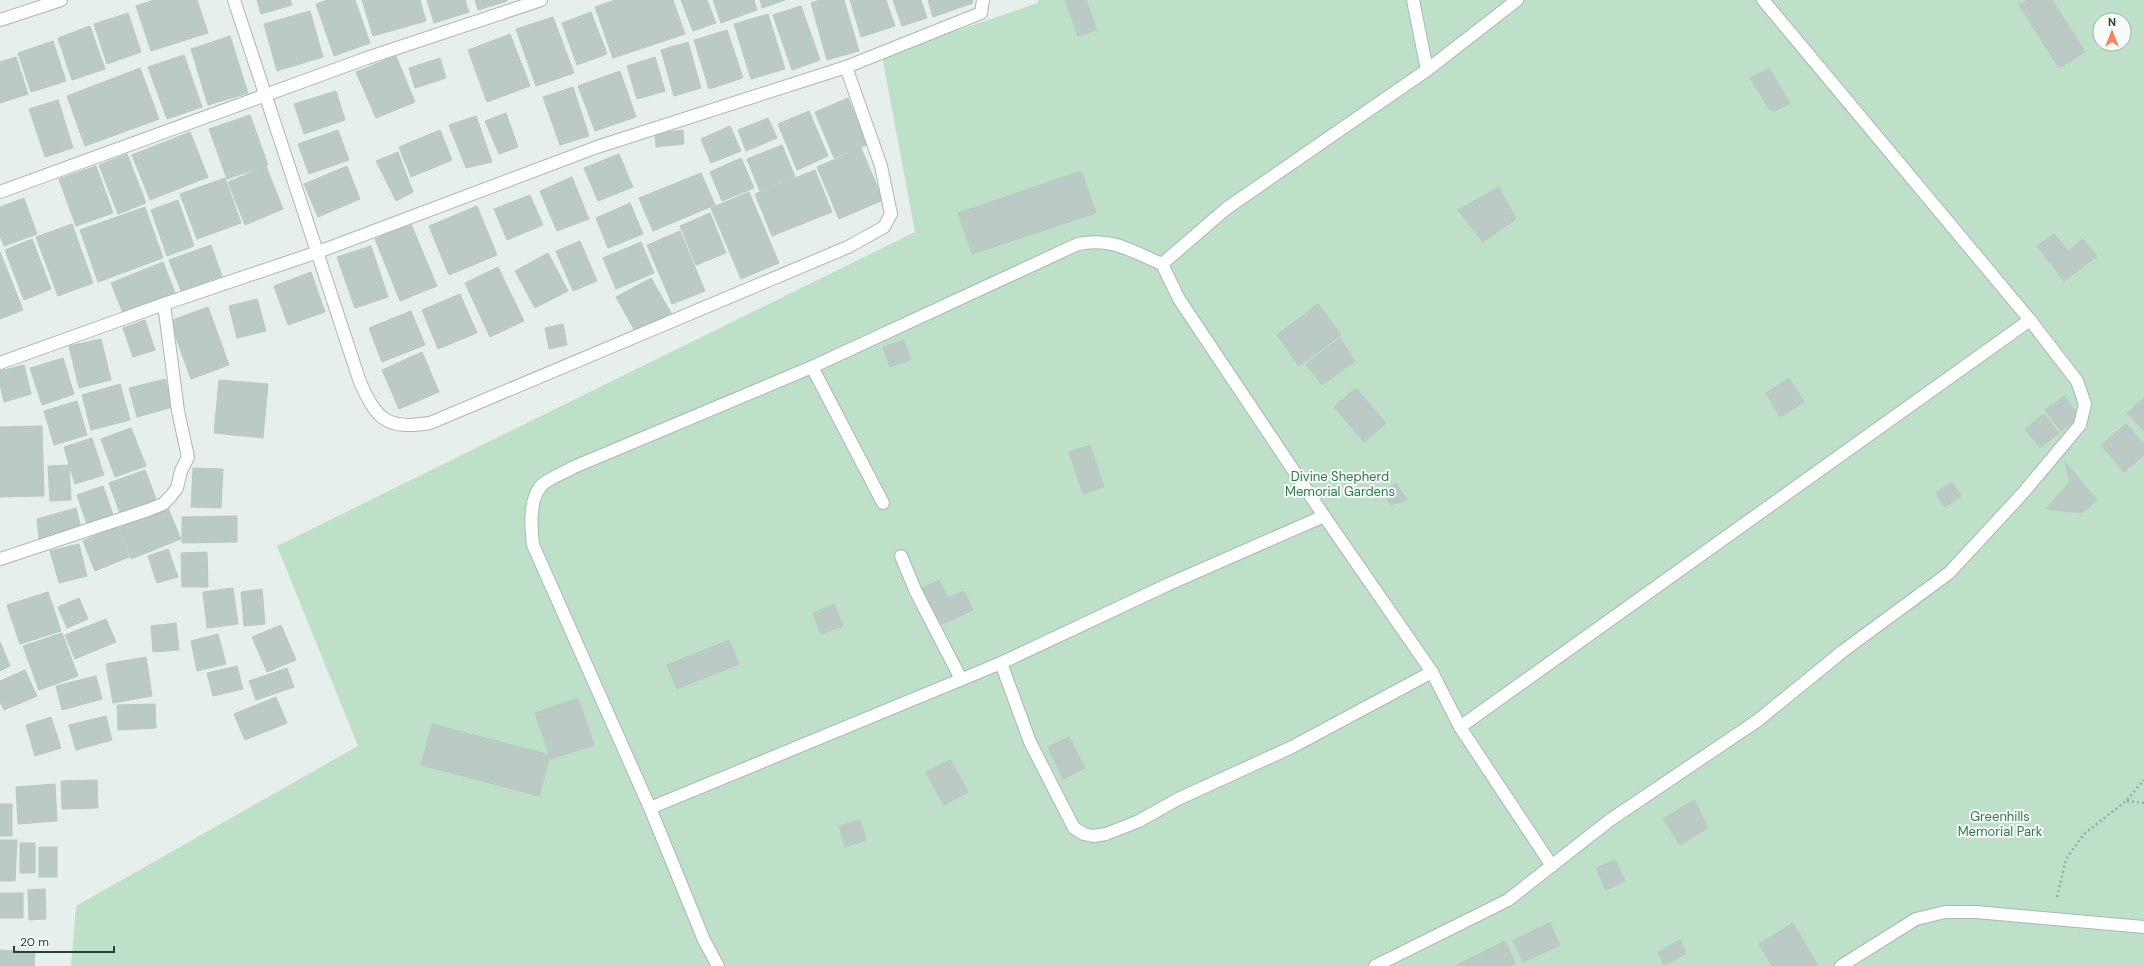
<svg xmlns="http://www.w3.org/2000/svg" width="2144" height="966" font-family="'DM Sans',sans-serif">
<style>
.green{fill:#bfe0c8;fill-rule:evenodd}
.building{fill:#bbcac4;stroke:#b8c9c2}
.lines{fill:none;stroke-linecap:round;stroke-linejoin:round}
.minor-casing{stroke:#a8b8b2;stroke-width:14}
.path{stroke:#86b3a5;stroke-width:2.5;stroke-dasharray:2 3;stroke-linecap:butt}
.minor{stroke:#fff;stroke-width:12}
.labels{text-anchor:middle;stroke-width:4;stroke-linejoin:round;paint-order:stroke}
.park-label{font-size:13px;fill:#2d7a4b;stroke:#f7fbf9}
</style>
<rect width="100%" height="100%" fill="#e6efeb"/>
<path class="green" d="M1038,0H2144V966H71L76,906L358,746L277,546L915,232L882,56L1038,3ZM2100,20H2124V44H2100Z"/>
<g class="building">
<path d="M154,0H197L208,33L151,51L136,6Z"/>
<path d="M257,0H290L292,5L261,14Z"/>
<path d="M327,0H355L370,43L334,56L316,4Z"/>
<path d="M362,0H420L426,21L373,36Z"/>
<path d="M427,0H465L469,12L434,23Z"/>
<path d="M475,0H507V1L478,10Z"/>
<path d="M615,0H673L685,34L613,58L595,7Z"/>
<path d="M681,0H707L716,23L693,31Z"/>
<path d="M713,0H754L757,10L721,23Z"/>
<path d="M760,0H785L762,8Z"/>
<path d="M820,0H844L859,51L827,60L811,3Z"/>
<path d="M850,0H886L895,26L861,37Z"/>
<path d="M893,0H921L927,18L902,26Z"/>
<path d="M928,0H972L973,3L933,17Z"/>
<path d="M1065,0H1086L1097,30L1078,36Z"/>
<path d="M2028,0H2052L2085,52L2059,68L2019,5Z"/>
<path d="M801,6L820,60L792,70L773,15Z"/>
<path d="M310,11L323,57L277,71L264,24Z"/>
<path d="M591,12L607,54L577,65L562,23Z"/>
<path d="M128,13L141,52L107,64L94,24Z"/>
<path d="M768,14L785,69L751,79L734,24Z"/>
<path d="M553,17L574,73L536,86L516,29Z"/>
<path d="M90,26L105,69L72,80L58,38Z"/>
<path d="M727,30L743,78L709,89L694,40Z"/>
<path d="M510,34L530,86L487,102L468,50Z"/>
<path d="M230,36L248,93L208,105L191,49Z"/>
<path d="M53,41L66,81L31,92L18,53Z"/>
<path d="M688,42L701,88L674,96L661,50Z"/>
<path d="M184,55L202,107L167,119L148,67Z"/>
<path d="M396,56L415,102L376,118L356,72Z"/>
<path d="M16,57L28,94L0,103V62Z"/>
<path d="M655,57L665,91L637,99L627,66Z"/>
<path d="M440,58L446,78L415,88L409,68Z"/>
<path d="M140,68L159,119L85,146L67,96Z"/>
<path d="M1769,68L1790,103L1775,111L1769,109L1750,78Z"/>
<path d="M620,71L636,117L595,131L578,86Z"/>
<path d="M573,87L589,136L560,145L543,97Z"/>
<path d="M336,91L345,120L304,134L294,104Z"/>
<path d="M848,98L867,145L834,158L815,112Z"/>
<path d="M58,100L73,148L45,157L29,109Z"/>
<path d="M809,111L828,156L797,170L778,124Z"/>
<path d="M506,113L518,147L499,154L485,121Z"/>
<path d="M250,115L268,165L227,179L209,129Z"/>
<path d="M476,116L492,162L466,168L449,125Z"/>
<path d="M768,118L777,138L746,151L738,130Z"/>
<path d="M730,126L741,151L711,163L701,139Z"/>
<path d="M338,130L349,160L309,174L298,144Z"/>
<path d="M440,130L452,160L411,177L399,147Z"/>
<path d="M683,130L684,144L656,147L655,133Z"/>
<path d="M190,132L208,177L150,200L132,155Z"/>
<path d="M782,145L795,177L760,191L747,159Z"/>
<path d="M861,148L883,200L839,219L817,167Z"/>
<path d="M398,152L413,192L396,201L376,161Z"/>
<path d="M127,154L146,203L118,214L99,165Z"/>
<path d="M619,154L633,187L598,201L584,168Z"/>
<path d="M741,158L754,188L722,201L710,172Z"/>
<path d="M96,166L113,213L76,226L59,179Z"/>
<path d="M266,166L283,209L245,225L228,182Z"/>
<path d="M347,166L360,199L318,217L304,184Z"/>
<path d="M815,170L832,212L772,236L755,194Z"/>
<path d="M1081,171L1096,213L972,254L958,213Z"/>
<path d="M701,173L715,205L653,231L639,198Z"/>
<path d="M572,177L589,219L557,231L540,191Z"/>
<path d="M225,178L241,223L197,239L180,194Z"/>
<path d="M1499,187L1516,219L1483,242L1458,210Z"/>
<path d="M749,192L779,263L741,279L711,208Z"/>
<path d="M530,195L543,225L507,240L494,209Z"/>
<path d="M24,198L37,234L4,246L0,236V207Z"/>
<path d="M178,200L194,246L167,256L151,210Z"/>
<path d="M630,203L643,234L608,248L596,218Z"/>
<path d="M477,206L497,255L449,275L429,226Z"/>
<path d="M145,207L163,258L98,282L80,230Z"/>
<path d="M710,213L726,253L696,265L680,226Z"/>
<path d="M72,224L93,283L58,296L36,237Z"/>
<path d="M411,224L437,286L400,301L375,239Z"/>
<path d="M680,231L705,291L672,304L647,245Z"/>
<path d="M2054,234L2068,251L2083,239L2097,256L2064,281L2037,246Z"/>
<path d="M32,239L51,289L24,300L5,250Z"/>
<path d="M580,241L597,281L573,291L556,251Z"/>
<path d="M641,242L654,273L616,289L603,258Z"/>
<path d="M211,245L222,276L181,291L169,260Z"/>
<path d="M371,246L388,297L355,308L337,257Z"/>
<path d="M0,252L23,310L0,319Z"/>
<path d="M548,253L568,291L535,308L515,271Z"/>
<path d="M163,262L175,293L123,313L111,283Z"/>
<path d="M498,267L524,321L490,337L465,283Z"/>
<path d="M311,272L325,312L288,325L274,286Z"/>
<path d="M651,278L671,313L635,331L616,297Z"/>
<path d="M460,294L477,333L438,349L422,310Z"/>
<path d="M257,299L266,331L237,338L229,306Z"/>
<path d="M1318,304L1341,335L1299,366L1277,335Z"/>
<path d="M208,307L229,365L191,379L170,321Z"/>
<path d="M411,311L425,345L382,362L369,328Z"/>
<path d="M145,320L155,350L133,357L123,328Z"/>
<path d="M563,324L567,345L549,349L545,328Z"/>
<path d="M1340,338L1355,361L1322,385L1306,364Z"/>
<path d="M101,339L111,380L79,388L69,346Z"/>
<path d="M904,340L911,360L890,367L883,347Z"/>
<path d="M422,352L439,392L399,409L382,370Z"/>
<path d="M63,358L74,394L42,405L30,368Z"/>
<path d="M24,365L31,394L4,402L0,385V371Z"/>
<path d="M1789,378L1804,402L1780,417L1766,393Z"/>
<path d="M165,379L173,407L137,417L129,388Z"/>
<path d="M219,380L268,384L263,438L214,433Z"/>
<path d="M120,384L130,420L91,430L82,395Z"/>
<path d="M1356,388L1386,423L1364,442L1334,407Z"/>
<path d="M2064,396L2080,417L2061,431L2045,410Z"/>
<path d="M2144,398V431L2127,413Z"/>
<path d="M77,401L87,435L54,445L44,411Z"/>
<path d="M2044,414L2059,433L2040,448L2025,429Z"/>
<path d="M2126,424L2144,444V455L2124,472L2101,445Z"/>
<path d="M42,426L44,496L0,497V427Z"/>
<path d="M131,428L146,466L115,477L101,439Z"/>
<path d="M92,438L104,475L75,484L64,447Z"/>
<path d="M1090,445L1104,487L1083,494L1069,452Z"/>
<path d="M2065,462L2097,500L2082,513L2046,509L2070,482Z"/>
<path d="M69,465L71,500L50,501L48,466Z"/>
<path d="M193,468L223,469L221,508L191,507Z"/>
<path d="M145,470L156,499L120,513L109,483Z"/>
<path d="M1952,482L1961,496L1945,507L1936,493Z"/>
<path d="M1396,483L1407,500L1391,505L1382,492Z"/>
<path d="M103,486L113,515L87,524L77,495Z"/>
<path d="M76,508L81,527L39,540L37,519Z"/>
<path d="M168,508L181,539L131,559L119,528Z"/>
<path d="M237,516V542L182,543V517Z"/>
<path d="M117,526L129,557L95,571L83,541Z"/>
<path d="M79,544L87,576L59,583L50,551Z"/>
<path d="M168,549L178,577L157,583L148,556Z"/>
<path d="M207,552L208,587H182L181,553Z"/>
<path d="M939,580L948,598L964,591L973,610L940,625L922,588Z"/>
<path d="M233,588L238,624L207,628L203,592Z"/>
<path d="M262,589L265,624L244,626L241,592Z"/>
<path d="M48,592L61,631L20,644L7,605Z"/>
<path d="M79,598L88,619L67,628L58,607Z"/>
<path d="M834,604L843,626L821,634L813,613Z"/>
<path d="M106,619L116,642L75,659L65,635Z"/>
<path d="M176,623L179,650L153,652L151,626Z"/>
<path d="M281,625L296,660L267,672L252,637Z"/>
<path d="M62,633L78,676L39,690L23,646Z"/>
<path d="M218,634L226,664L197,671L191,641Z"/>
<path d="M729,640L739,664L677,689L667,665Z"/>
<path d="M0,642L10,666L0,671Z"/>
<path d="M146,657L152,696L113,703L106,664Z"/>
<path d="M237,666L243,689L213,696L207,673Z"/>
<path d="M287,668L294,687L256,700L249,681Z"/>
<path d="M25,670L37,696L4,710L0,702V681Z"/>
<path d="M96,676L102,699L62,710L56,686Z"/>
<path d="M276,697L287,723L245,740L234,714Z"/>
<path d="M578,698L594,745L551,759L535,713Z"/>
<path d="M155,704L156,728L118,730L117,705Z"/>
<path d="M106,716L112,740L76,750L69,725Z"/>
<path d="M51,717L61,748L35,756L26,725Z"/>
<path d="M432,724L550,755L539,796L421,765Z"/>
<path d="M1069,737L1085,768L1063,779L1048,747Z"/>
<path d="M950,760L968,792L944,805L926,772Z"/>
<path d="M97,780L98,808L62,809L61,781Z"/>
<path d="M55,784L57,821L18,824L16,787Z"/>
<path d="M1694,800L1708,828L1680,845L1663,819Z"/>
<rect x="0" y="804" width="12" height="32"/>
<path d="M860,820L866,840L845,847L839,826Z"/>
<path d="M0,840H17L15,881H0Z"/>
<rect x="20" y="843" width="15" height="30"/>
<rect x="39" y="847" width="18" height="30"/>
<path d="M1615,860L1625,881L1606,890L1596,868Z"/>
<path d="M45,889L46,919L29,920L28,890Z"/>
<rect x="0" y="893" width="23" height="25"/>
<path d="M1550,923L1560,945L1523,962L1513,940Z"/>
<path d="M1793,923L1818,966H1772L1759,944Z"/>
<path d="M1680,940L1686,954L1664,965L1658,952Z"/>
<path d="M1505,941L1515,963L1509,966H1455Z"/>
<path d="M0,950L35,952L34,966H0Z"/>
</g>
<g class="lines">
<g class="minor-casing">
<g id="minor">
<path d="M234,0L360,382C377,420 387,430 430,423L848,247L884,227L891,214L881,166L846,67"/>
<path d="M1413,0L1427,70"/>
<path d="M1517,0L1427,70L1227,208L1162,264L1179,299L1324,516L1432,672L1460,727L1552,866"/>
<path d="M0,20L61,0"/>
<path d="M0,192L367,58L541,0"/>
<path d="M0,363L164,304L318,252L597,147L846,67L981,13L983,0"/>
<path d="M812,367L883,503"/>
<path d="M901,556L916,592L961,679"/>
<path d="M0,559L148,510L163,504L171,496L177,488L181,471L188,457L178,411L164,304"/>
<path d="M1001,663L1030,742L1074,828L1084,834L1093,836L1106,834L1139,821L1178,799L1292,747L1432,672"/>
<path d="M1460,727L2030,320"/>
<path d="M650,808L533,545C531,528 528,496 544,483C553,477 565,472 574,467L812,367L1078,244C1112,237 1131,251 1162,264"/>
<path d="M718,966L704,940L650,808L1001,663L1169,584L1324,516"/>
<path d="M1375,966L1508,900L1610,820L1757,721L1843,651L1949,573L2023,493L2080,425L2085,404L2077,381L2030,320L1763,0"/>
<path d="M1841,966L1916,919L1945,912H1976L2144,927"/>
</g>
</g>
<g class="path">
<path d="M2127,801L2144,803"/>
<path d="M2057,897L2066,859L2084,834L2126,801L2144,780"/>
</g>
<use href="#minor" class="minor"/>
</g>
<g class="labels">
<g class="park-label">
<text x="1340" y="481">Divine Shepherd<tspan x="1340" dy="15">Memorial Gardens</tspan></text>
<text x="2000" y="821">Greenhills<tspan x="2000" dy="15">Memorial Park</tspan></text>
</g>
</g>
<g transform="translate(2112 32)"><circle r="19" fill="#f7fbf9" stroke="#a3b1ad"/>
<path d="M0-3L7 15L0 10L-7 15Z" fill="#f4845f"/>
<text y="-6" font-size="11" font-weight="bold" text-anchor="middle" fill="#24423a">N</text>
</g>
<path d="M14 946v6h100v-6" fill="none" stroke="#24423a" stroke-width="2"/>
<text x="20" y="946" font-size="12" fill="#24423a" stroke="#f7fbf9" stroke-width="3" paint-order="stroke">20 m</text>
</svg>
